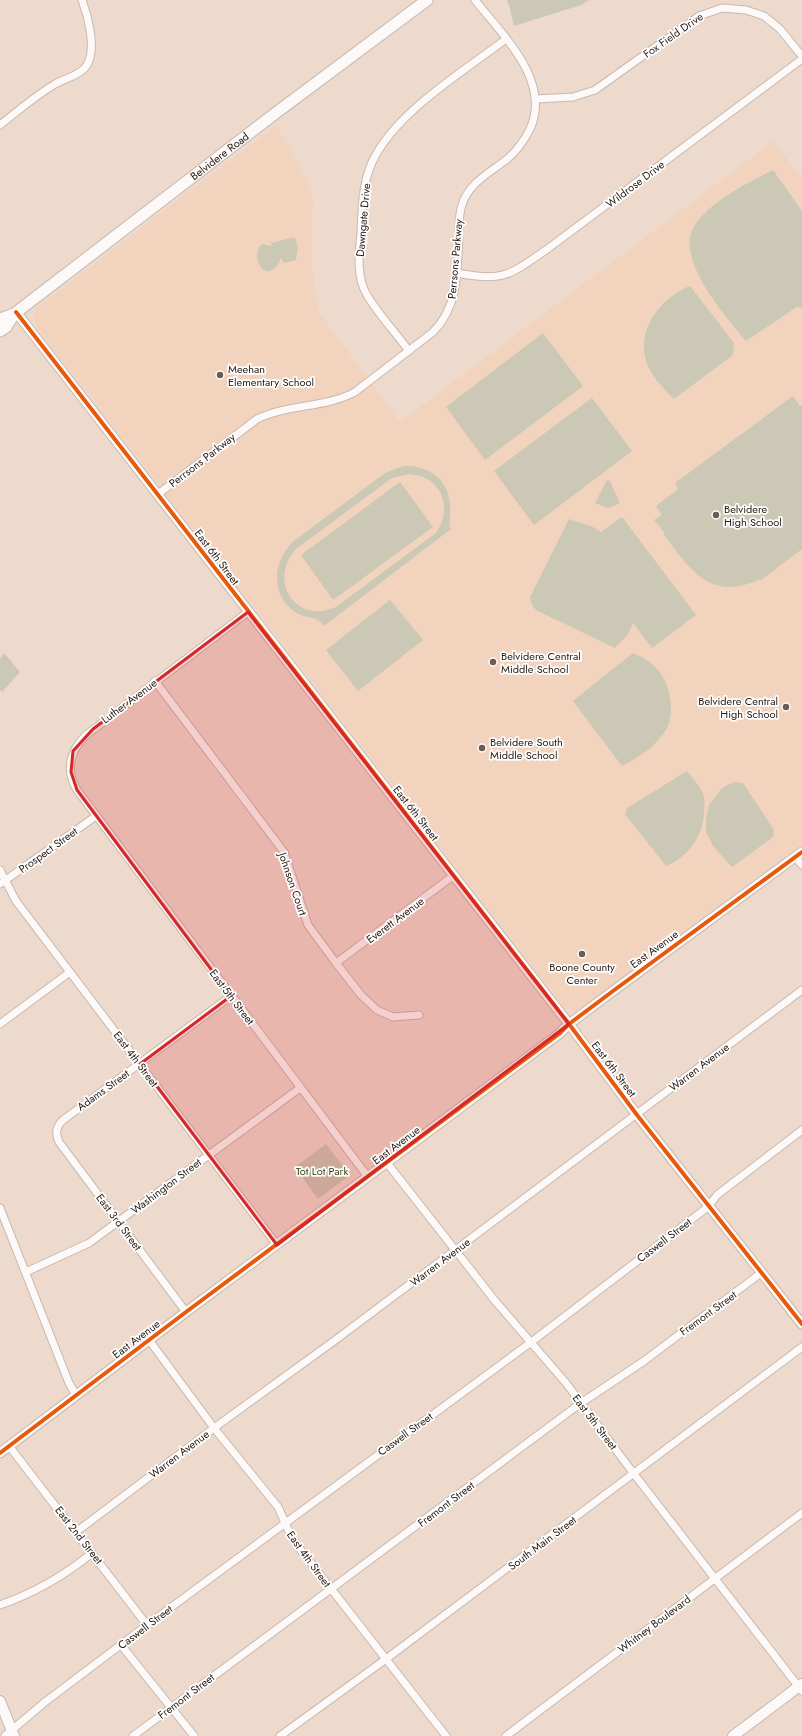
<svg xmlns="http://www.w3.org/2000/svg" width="802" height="1736" font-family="Jost,sans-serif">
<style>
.built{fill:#f2d3be}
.green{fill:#cbc8b5;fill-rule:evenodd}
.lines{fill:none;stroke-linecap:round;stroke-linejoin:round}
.minor-casing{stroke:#c8b9af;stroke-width:9}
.tertiary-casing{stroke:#c8b9af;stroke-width:11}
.secondary-casing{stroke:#c8b9af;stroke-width:12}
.primary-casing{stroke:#c8b9af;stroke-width:13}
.minor{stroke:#fcf9f8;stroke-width:7}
.tertiary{stroke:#fcf9f8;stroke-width:9}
.secondary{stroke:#fcf9f8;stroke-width:10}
.primary{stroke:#fcf9f8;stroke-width:11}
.cycleway-casing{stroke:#fff;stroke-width:6}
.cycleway{stroke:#e8590c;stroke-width:4}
.marked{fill:#d62828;fill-opacity:0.2;stroke:#d62828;stroke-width:3;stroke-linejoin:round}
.poi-dot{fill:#6c5d53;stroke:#fff;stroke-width:1.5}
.labels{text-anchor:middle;stroke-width:3.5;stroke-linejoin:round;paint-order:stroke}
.street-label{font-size:11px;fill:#261a11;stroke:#fff}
.poi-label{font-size:11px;fill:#261a11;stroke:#fff;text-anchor:start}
.park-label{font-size:11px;fill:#324514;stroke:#fff}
</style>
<rect width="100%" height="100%" fill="#eddacd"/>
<path class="built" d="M277,125L313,195L312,264L318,311L400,422L773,141L802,178V844L575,1012L569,1011L565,1008L38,329L34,318L36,308Z"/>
<g class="green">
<path d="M507,0H589L581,5L514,26L509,5Z"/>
<path d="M773,170L802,211V308L797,307L746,341C726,318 685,269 690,238C694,209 749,182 773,170Z"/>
<path d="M295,237L298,248L296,260L284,263L281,258C269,289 247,258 262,244L272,246L271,243Z"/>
<path d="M690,286L734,343L733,355L674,399C665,390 656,381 650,370C632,335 657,300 690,286Z"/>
<path d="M543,333L583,386L485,460L446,407Z"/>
<path d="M793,396L800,406L802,405V549L761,580L760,579C711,602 691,571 665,536L663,531L654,520L662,515L656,506L678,489L675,483Z"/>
<path d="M592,398L632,451L534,525L494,471Z"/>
<path d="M405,466C442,466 455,493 449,526L451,529L324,626C315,614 307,620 295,612C269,594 273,559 295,540L384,474L397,468ZM409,474C441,476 454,507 436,533L336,607C296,625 267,581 296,549L392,478Z"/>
<path d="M607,480L610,481L620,503L608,508L595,503Z"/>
<path d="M400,482L433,527L333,600L301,555Z"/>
<path d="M622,517L696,615L652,648L633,623L628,634L615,648L536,610L532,605L530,597L569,519L591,526L601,532Z"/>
<path d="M390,600L423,640L358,691L326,650Z"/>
<path d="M4,653L20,672L2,692L0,690V659Z"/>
<path d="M633,653C658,663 670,681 671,708C671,716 670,724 665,731C654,748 639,757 622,766L573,701Z"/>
<path d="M687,771C693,779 701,787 704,797C705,802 704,808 704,813C702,838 689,856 666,866L625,814L627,808Z"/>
<path d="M734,782L743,783L774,830L773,837L732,867L713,846L706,832V820L709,805L722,788Z"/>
<path d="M326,1144L350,1175L318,1199L295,1167Z"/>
</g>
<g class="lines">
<g class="minor-casing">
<g id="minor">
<path d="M536,99L573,97L595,90L699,16L722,8L746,10L764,16L780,29L802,56"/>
<path d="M0,125C18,111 37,94 57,83C67,78 83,74 88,63C96,47 88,16 82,0"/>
<path d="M457,273C503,282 508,276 546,250L802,59"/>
<path d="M409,351C396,333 378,314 367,295C356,277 359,253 361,233C362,212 362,190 369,170C387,117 463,72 506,39"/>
<path d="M158,494L257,419C288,404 325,408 355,392L433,332C460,305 457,268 459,232C459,223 459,213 462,205C468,184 489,173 506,160C516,152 524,141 530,129C552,81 503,36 475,0"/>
<path d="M248,612L86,735C70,751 65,770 77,790L368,1177"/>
<path d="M155,681L284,852L308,925L336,963L361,995L377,1010L393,1017L419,1015"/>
<path d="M795,857L802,865"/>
<path d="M0,870L16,901L277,1245"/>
<path d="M0,884L96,816"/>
<path d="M336,963L453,876"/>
<path d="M0,1024L70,972"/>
<path d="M387,1163L496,1302L566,1383L634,1474L802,1691"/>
<path d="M0,1208L69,1383L76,1395"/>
<path d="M26,1272L89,1243L300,1088"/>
<path d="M186,1312L59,1142C55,1133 56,1127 63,1120L231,996"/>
<path d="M149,1340L214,1428L278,1507L291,1536L300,1549L446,1736"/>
<path d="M9,1446L147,1625"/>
<path d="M76,1532L214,1428L334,1341L802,990"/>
<path d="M0,1605C34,1593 64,1576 92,1553"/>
<path d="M121,1645L194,1736"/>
<path d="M5,1736L45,1702L147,1625L530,1343L700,1213L708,1207L717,1195L802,1130"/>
<path d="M133,1736L581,1403L644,1361L761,1273"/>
<path d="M280,1736L386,1659L802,1347"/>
<path d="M506,1736L802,1513"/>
</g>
</g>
<g class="tertiary-casing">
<g id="tertiary">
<path d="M16,312L569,1024L637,1115L802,1324"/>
<path d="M0,1453L186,1312L559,1034L569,1024L613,991L802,852"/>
</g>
</g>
<g class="secondary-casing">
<g id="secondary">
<path d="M0,1701L14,1736"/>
<path d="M733,1736L802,1684"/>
</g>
</g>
<g class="primary-casing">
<g id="primary">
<path id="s1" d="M0,319L14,314L277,112L427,0"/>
<path d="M0,331L6,327L14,314"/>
</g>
</g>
<use href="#minor" class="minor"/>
<use href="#tertiary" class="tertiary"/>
<use href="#secondary" class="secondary"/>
<use href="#primary" class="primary"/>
<g class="cycleway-casing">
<g id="cycleway">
<path d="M16,312L569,1024L637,1115L802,1324"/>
<path d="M0,1453L186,1312L559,1034L569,1024L613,991L802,852"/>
</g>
</g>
<use href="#cycleway" class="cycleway"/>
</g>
<path class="marked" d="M248,612L569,1024L277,1245L140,1064L231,996L77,790L71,772L73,751L93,729Z"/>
<g class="poi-dot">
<circle cx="220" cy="375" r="4"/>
<circle cx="716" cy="515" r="4"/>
<circle cx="493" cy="662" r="4"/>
<circle cx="786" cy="707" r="4"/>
<circle cx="482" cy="748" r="4"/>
<circle cx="582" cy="954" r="4"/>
</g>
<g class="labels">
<g class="street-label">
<text transform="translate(673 35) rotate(-35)" y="4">Fox Field Drive</text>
<text dy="4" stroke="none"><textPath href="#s1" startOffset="274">Belvidere Road</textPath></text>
<text transform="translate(635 184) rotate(-37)" y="4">Wildrose Drive</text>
<text transform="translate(363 220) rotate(-85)" y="4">Dawngate Drive</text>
<text transform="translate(455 259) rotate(-85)" y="4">Perrsons Parkway</text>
<text transform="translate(202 460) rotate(-38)" y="4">Perrsons Parkway</text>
<text transform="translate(217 557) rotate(53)" y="4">East 6th Street</text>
<text transform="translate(129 701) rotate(-37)" y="4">Luther Avenue</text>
<text transform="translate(416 813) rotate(52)" y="4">East 6th Street</text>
<text transform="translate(48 850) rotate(-36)" y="4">Prospect Street</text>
<text transform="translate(293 884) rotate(71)" y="4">Johnson Court</text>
<text transform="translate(395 920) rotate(-37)" y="4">Everett Avenue</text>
<text transform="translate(654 949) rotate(-36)" y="4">East Avenue</text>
<text transform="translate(232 997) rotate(53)" y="4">East 5th Street</text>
<text transform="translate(136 1059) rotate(53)" y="4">East 4th Street</text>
<text transform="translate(699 1067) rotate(-37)" y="4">Warren Avenue</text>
<text transform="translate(614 1069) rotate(53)" y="4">East 6th Street</text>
<text transform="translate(103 1090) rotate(-36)" y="4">Adams Street</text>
<text transform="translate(396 1145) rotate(-37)" y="4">East Avenue</text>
<text transform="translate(166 1186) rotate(-37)" y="4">Washington Street</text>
<text transform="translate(119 1222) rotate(53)" y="4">East 3rd Street</text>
<text transform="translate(664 1240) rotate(-37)" y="4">Caswell Street</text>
<text transform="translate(440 1262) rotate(-37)" y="4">Warren Avenue</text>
<text transform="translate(708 1313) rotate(-36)" y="4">Fremont Street</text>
<text transform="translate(136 1339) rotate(-37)" y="4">East Avenue</text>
<text transform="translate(595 1422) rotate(53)" y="4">East 5th Street</text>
<text transform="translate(405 1434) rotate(-36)" y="4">Caswell Street</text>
<text transform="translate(179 1454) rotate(-37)" y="4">Warren Avenue</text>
<text transform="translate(446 1504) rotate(-37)" y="4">Fremont Street</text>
<text transform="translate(79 1535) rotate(52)" y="4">East 2nd Street</text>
<text transform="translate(542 1543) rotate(-37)" y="4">South Main Street</text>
<text transform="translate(309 1559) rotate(54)" y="4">East 4th Street</text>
<text transform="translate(654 1624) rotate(-37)" y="4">Whitney Boulevard</text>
<text transform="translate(145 1627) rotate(-37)" y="4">Caswell Street</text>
<text transform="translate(186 1696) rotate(-37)" y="4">Fremont Street</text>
</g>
<g class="poi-label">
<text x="228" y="373">Meehan<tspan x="228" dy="13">Elementary School</tspan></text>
<text x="724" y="513">Belvidere<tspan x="724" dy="13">High School</tspan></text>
<text x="501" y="660">Belvidere Central<tspan x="501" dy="13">Middle School</tspan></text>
<text x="778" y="705" text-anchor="end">Belvidere Central<tspan x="778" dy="13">High School</tspan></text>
<text x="490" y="746">Belvidere South<tspan x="490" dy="13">Middle School</tspan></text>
<text x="582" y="971" text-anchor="middle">Boone County<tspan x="582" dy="13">Center</tspan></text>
</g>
<g class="park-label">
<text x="322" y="1175">Tot Lot Park</text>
</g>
</g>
</svg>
